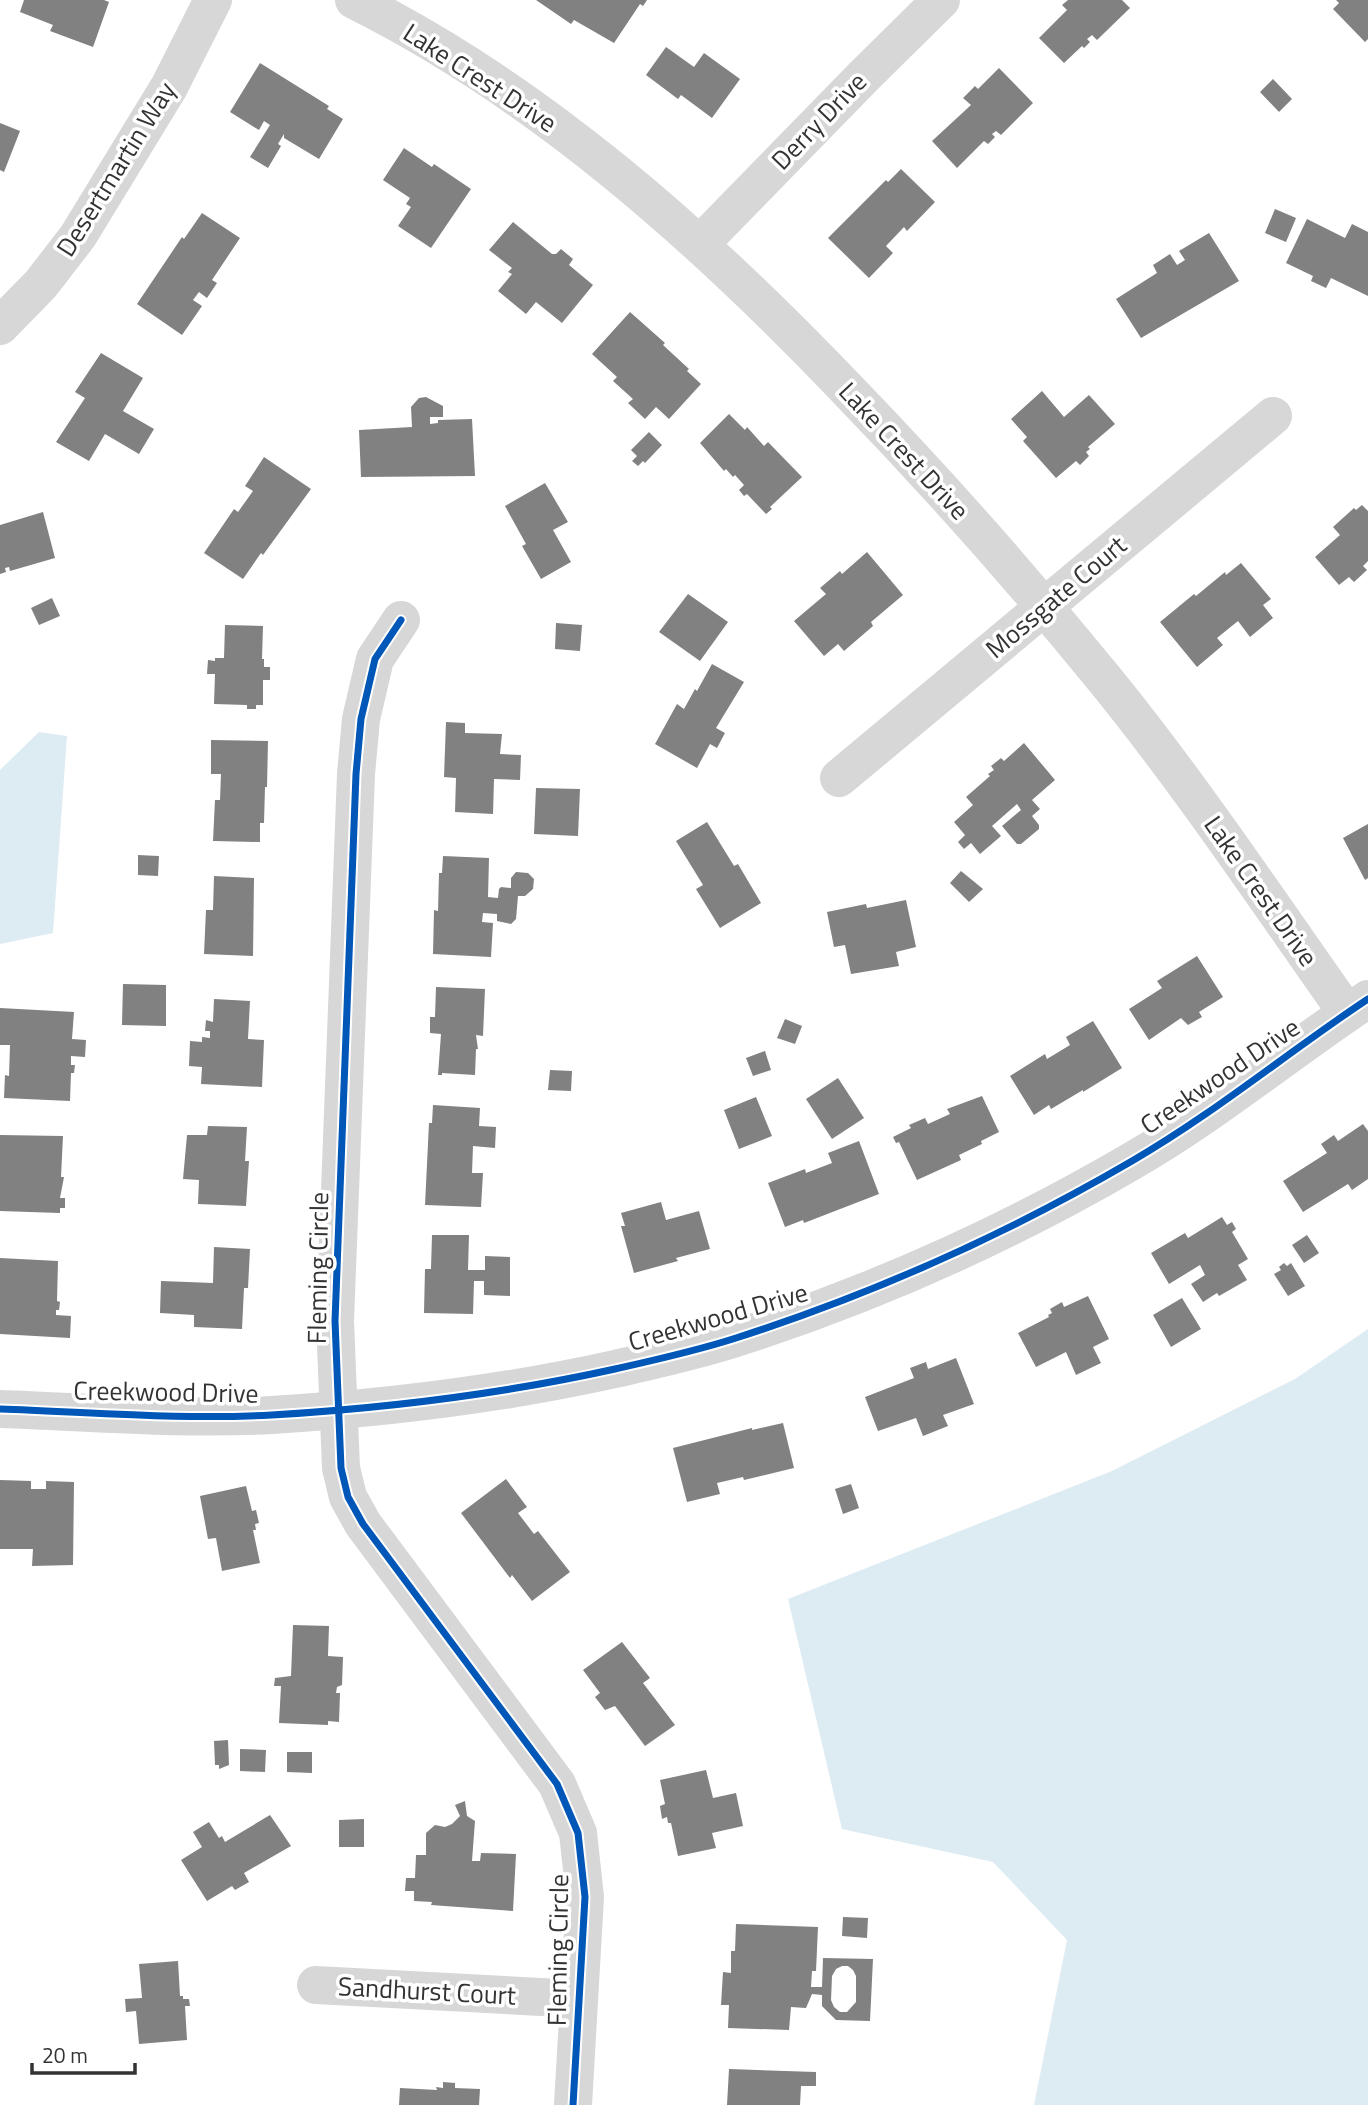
<svg xmlns="http://www.w3.org/2000/svg" width="1368" height="2105" font-family="'Titillium Web',sans-serif">
<style>
.water{fill:#ddebf3}
.building{fill:#818181;fill-rule:evenodd}
.lines{fill:none;stroke-linecap:round;stroke-linejoin:round}
.minor{stroke:#d7d7d7;stroke-width:38}
.cycleway-casing{stroke:#fff;stroke-width:11}
.cycleway{stroke:#0057b8;stroke-width:7}
.labels{text-anchor:middle;stroke-width:7;stroke-linejoin:round;paint-order:stroke}
.street-label{font-size:26px;fill:#333;stroke:#fff}
</style>
<rect width="100%" height="100%" fill="#fff"/>
<g class="water">
<path d="M39,732L67,736L53,933L0,944V770Z"/>
<path d="M1368,1329V2105H1034L1067,1940L993,1862L842,1829L788,1599L1112,1471L1295,1379Z"/>
</g>
<g class="building">
<path d="M24,0H104L109,2L93,47L50,31L53,25L20,12Z"/>
<path d="M536,0H647L643,6L640,4L614,43L574,20L571,24Z"/>
<path d="M1068,0H1122L1130,8L1097,40L1092,35L1087,39L1090,42L1084,48L1082,46L1064,63L1039,38L1067,10L1062,5Z"/>
<path d="M1336,0H1368V39L1365,42L1333,9L1339,3Z"/>
<path d="M666,47L694,67L704,53L740,79L712,118L681,95L678,99L646,75Z"/>
<path d="M260,63L329,106L327,109L343,119L319,159L284,138V134L278,144L281,146L268,168L250,157L270,125L264,121L259,130L230,112Z"/>
<path d="M999,68L1033,103L1001,135L996,131L992,134L995,137L988,144L984,141L957,168L932,141L971,105L963,98L975,86L978,89Z"/>
<path d="M1273,79L1292,99L1279,112L1260,92Z"/>
<path d="M0,123L20,131L4,172L0,170Z"/>
<path d="M404,148L432,167L434,164L471,189L431,248L398,226L411,207L406,204L410,198L383,180Z"/>
<path d="M901,169L935,202L907,231L904,227L886,246L893,253L869,278L828,238L886,180L888,182Z"/>
<path d="M1275,209L1296,218L1286,242L1265,233Z"/>
<path d="M202,213L240,238L212,280L217,283L207,298L199,292L193,300L202,306L182,335L137,304L182,237L184,239Z"/>
<path d="M1307,219L1345,238L1352,224L1368,232V296L1331,278L1326,288L1311,281L1313,276L1286,263Z"/>
<path d="M513,222L552,254H556L561,249L573,259L569,265L593,285L562,323L536,302L526,314L498,291L512,274L508,272L512,268L489,250Z"/>
<path d="M1209,233L1239,281L1141,338L1116,299L1157,273L1153,265L1170,254L1177,265L1185,260L1179,251Z"/>
<path d="M630,312L665,343L663,345L689,369L687,371L701,384L669,419L656,407L645,419L628,403L633,399L613,381L617,377L592,354Z"/>
<path d="M101,353L143,378L123,411L154,429L139,454L105,434L89,461L56,442L85,398L75,392Z"/>
<path d="M1042,391L1064,417L1089,395L1115,424L1088,447L1090,449L1086,452L1089,456L1080,465L1076,461L1056,478L1023,441L1027,437L1011,419Z"/>
<path d="M426,397L443,406V417H430V424L438,423V420L472,419L475,476L361,477L359,430L412,427L411,407L419,398Z"/>
<path d="M729,414L745,430L747,427L764,446L768,442L802,477L770,507L772,509L766,514L747,494L744,496L739,490L744,485L735,475L733,477L726,469L724,471L700,443Z"/>
<path d="M649,432L662,445L645,463L643,461L638,466L632,461L637,456L631,450Z"/>
<path d="M264,457L311,489L263,555L261,553L243,579L204,553L234,509L238,512L253,491L245,486Z"/>
<path d="M545,483L568,522L553,530L571,562L541,579L522,546L526,544L505,506Z"/>
<path d="M1362,505L1368,511V561L1363,566L1367,570L1354,582L1349,577L1339,585L1315,557L1340,535L1333,527L1354,508L1356,510Z"/>
<path d="M43,512L55,558L10,571L9,567L5,568L6,572L0,574V525Z"/>
<path d="M867,552L903,595L871,622L873,626L844,651L838,644L824,656L794,621L826,594L820,588L840,571L842,574Z"/>
<path d="M1241,563L1271,599L1263,605L1273,618L1250,637L1238,621L1217,638L1223,645L1197,667L1160,622L1194,594L1196,596L1225,572L1226,575Z"/>
<path d="M688,594L728,622L700,661L659,632Z"/>
<path d="M52,598L60,616L39,625L31,608Z"/>
<path d="M556,623L582,625L580,651L555,649Z"/>
<path d="M225,625L263,626L262,659H264V667H270V680H263V705H256V709H247V705L214,704L215,674H207L208,660L215,661V658H224Z"/>
<path d="M712,664L744,682L716,728L725,733L717,748L710,744L697,768L655,744L677,704L684,709L695,689L697,691Z"/>
<path d="M446,722L465,723V733L502,734L500,754L521,755L520,780L494,779L493,814L455,812L456,778L444,777Z"/>
<path d="M211,740L268,741L267,787H265L264,823H260V842L213,841L215,800H220L221,774H211Z"/>
<path d="M1024,743L1055,780L1032,800L1040,809L1032,816L1039,825V829L1021,844H1017L1002,826L1021,810L1017,804L992,826L1001,836L980,854L971,843L964,849L958,842L965,835L954,822L973,805L966,797L990,776L988,774L994,770L991,766L1001,758L1004,761Z"/>
<path d="M536,788L580,789L578,836L534,834Z"/>
<path d="M707,822L734,866L738,864L761,903L720,928L696,889L703,885L676,841Z"/>
<path d="M1368,824V878L1365,880L1343,838Z"/>
<path d="M138,855L159,856L158,876L138,875Z"/>
<path d="M443,856L489,858L488,897L498,898L499,889L501,887L511,888V878L516,872L528,873L534,879L533,889L525,896H518L516,919L511,924L497,921V914L483,913L482,922L493,923L491,957L433,954L434,910L438,911L439,873H442Z"/>
<path d="M961,871L983,889L969,902L950,883Z"/>
<path d="M214,876L254,878L253,956L204,954L206,910H213Z"/>
<path d="M906,900L916,947L896,952L899,966L851,974L845,945L834,947L827,912L866,904L867,908Z"/>
<path d="M1197,956L1223,997L1199,1012L1202,1017L1188,1025L1181,1018L1149,1040L1129,1009L1162,988L1157,981Z"/>
<path d="M123,984L166,985V1026L122,1025Z"/>
<path d="M436,987L485,989L483,1036L476,1035L478,1049H476L475,1075L442,1073V1075H438L441,1034L430,1033V1017H435Z"/>
<path d="M214,999L250,1001L248,1039L264,1040L262,1087L201,1084L202,1067L189,1066L190,1041L202,1042V1037L210,1038V1031H205L206,1020L213,1022Z"/>
<path d="M0,1008L74,1012L72,1039L86,1040L85,1057L71,1056V1065H75L74,1073H71L70,1101L4,1098L5,1075L9,1076L10,1045H0Z"/>
<path d="M785,1019L802,1026L795,1044L777,1038Z"/>
<path d="M1093,1021L1122,1068L1083,1092V1090L1051,1109L1049,1105L1034,1115L1010,1076L1045,1054L1047,1059L1070,1045L1066,1037Z"/>
<path d="M765,1051L771,1070L753,1076L746,1058Z"/>
<path d="M550,1070L572,1071L571,1091L548,1090Z"/>
<path d="M838,1078L864,1118L832,1139L806,1099Z"/>
<path d="M982,1096L999,1132L981,1141L982,1144L959,1155L961,1160L917,1180L899,1142L896,1143L893,1137L911,1128L909,1125L925,1118L928,1124L950,1114L947,1109Z"/>
<path d="M756,1097L772,1136L739,1149L724,1110Z"/>
<path d="M433,1105L480,1108L479,1126L496,1127L495,1148L473,1146L472,1173H483L481,1207L425,1205L429,1123H432Z"/>
<path d="M1363,1124L1368,1131V1179L1352,1190L1348,1184L1303,1212L1283,1181L1327,1153L1321,1144L1334,1135L1338,1141Z"/>
<path d="M208,1126L247,1127L245,1161H249L246,1206L198,1204L199,1180L183,1179L187,1135H207Z"/>
<path d="M0,1135L63,1136L61,1177H64L60,1198H65V1208H60V1213L0,1211Z"/>
<path d="M859,1141L879,1194L804,1223L803,1220L785,1227L768,1183L805,1169L806,1173L832,1163L828,1153Z"/>
<path d="M661,1202L666,1220L699,1211L710,1249L676,1258L678,1261L634,1273L621,1226H625L621,1213Z"/>
<path d="M1222,1217L1227,1225L1232,1222L1236,1229L1232,1232L1248,1259L1238,1265L1247,1280L1219,1296L1217,1293L1203,1302L1191,1284L1205,1275L1200,1265L1169,1284L1151,1253L1185,1233L1188,1238Z"/>
<path d="M432,1235H469L468,1270H485V1256L510,1257V1296L484,1295V1281H474L473,1314L424,1313L425,1269H431Z"/>
<path d="M1307,1235L1319,1253L1304,1263L1292,1245Z"/>
<path d="M214,1247L250,1249L248,1288H244L242,1329L194,1327V1315L160,1313L161,1281L213,1283Z"/>
<path d="M0,1258L58,1261L57,1301L60,1302L59,1310H56V1315L71,1316L70,1338L0,1334Z"/>
<path d="M1284,1263L1287,1266L1291,1263L1305,1286L1288,1296L1274,1274L1281,1270L1279,1267Z"/>
<path d="M1088,1296L1109,1339L1093,1347L1101,1363L1076,1375L1066,1352L1036,1367L1018,1333L1049,1317L1048,1315L1052,1313L1050,1309L1062,1302L1064,1307Z"/>
<path d="M1182,1298L1201,1329L1171,1347L1153,1315Z"/>
<path d="M956,1358L974,1404L943,1415L948,1426L923,1436L916,1418L878,1431L865,1397L914,1378L910,1368L926,1362L928,1369Z"/>
<path d="M783,1423L794,1468L744,1480L743,1477L717,1483L720,1494L687,1502L673,1448L752,1428V1430Z"/>
<path d="M506,1479L527,1507L518,1513L534,1534L538,1531L570,1572L532,1601L512,1575L510,1578L461,1513Z"/>
<path d="M0,1480L31,1481V1489H46V1481L74,1482L73,1565L32,1566L33,1549H0Z"/>
<path d="M851,1484L859,1508L843,1514L835,1489Z"/>
<path d="M246,1486L252,1511L256,1510L259,1523L255,1524L256,1530H253L260,1563L222,1571L216,1538L208,1539L200,1496Z"/>
<path d="M293,1625L329,1626L328,1656L343,1657L342,1685L337,1687L336,1693H340L339,1722L328,1721V1725L279,1723L281,1686H274L275,1678L291,1676Z"/>
<path d="M622,1642L650,1678L643,1683L675,1725L645,1746L615,1706L605,1710L595,1697L600,1693L583,1670Z"/>
<path d="M228,1740L229,1765L219,1769V1765H215L214,1741Z"/>
<path d="M240,1749L266,1750L265,1772L240,1771Z"/>
<path d="M287,1752H312V1773L287,1772Z"/>
<path d="M706,1770L713,1798L736,1793L743,1826L712,1833L716,1848L678,1856L671,1823H668L667,1817L662,1819L660,1806L665,1804L660,1780Z"/>
<path d="M465,1801L467,1816L475,1821L472,1861H480L481,1853L516,1854L513,1911L431,1905L432,1902L414,1901V1891H405L406,1878H415L416,1855H426V1833L435,1825L445,1827L452,1824L460,1816L455,1805Z"/>
<path d="M270,1815L291,1846L244,1873L249,1882L235,1890L232,1886L207,1901L181,1860L202,1847L193,1832L209,1822L219,1838L222,1836L225,1842Z"/>
<path d="M364,1819V1847H339V1820Z"/>
<path d="M843,1917L868,1918L867,1938L842,1936Z"/>
<path d="M736,1924L818,1927L816,1971H812L811,1987H822L823,1958L873,1959L870,2021L836,2020L822,2006V1995L812,1994L806,2008L791,2007L789,2030L728,2028L729,2005H721L723,1972L731,1973V1951H735ZM842,1966H848L853,1970L856,1976V2002L847,2012H840L834,2007L831,2000L832,1976L836,1969Z"/>
<path d="M178,1961L180,1996H183V1999H189L190,2006H185L187,2040L139,2044L136,2011L126,2012L125,1999L142,1998L139,1964Z"/>
<path d="M729,2069L816,2072V2086H801L800,2105H727Z"/>
<path d="M443,2082L455,2083V2088L480,2089L479,2105H399L400,2088L437,2090L436,2087L443,2088Z"/>
</g>
<g class="lines">
<g class="minor">
<path d="M354,0C539,92 701,237 843,385C935,480 1023,579 1106,681C1192,787 1268,901 1347,1013"/>
<path d="M700,244L863,77L941,0"/>
<path d="M0,326L41,284L78,236L169,87L213,0"/>
<path d="M401,620L375,659L361,719L356,774L335,1321L341,1468L348,1497L363,1524L557,1784L578,1833L585,1897L573,2105"/>
<path d="M839,778L1273,416"/>
<path d="M0,1409C90,1412 182,1420 272,1415C388,1408 502,1394 615,1369C655,1360 696,1351 736,1338C873,1294 1007,1234 1132,1161C1215,1113 1288,1052 1368,999"/>
<path d="M316,1985L579,1999"/>
</g>
<g class="cycleway-casing">
<g id="cycleway">
<path d="M401,620L375,659L361,719L356,774L335,1321L341,1468L348,1497L363,1524L557,1784L578,1833L585,1897L573,2105"/>
<path d="M0,1409C90,1412 182,1420 272,1415C388,1408 502,1394 615,1369C655,1360 696,1351 736,1338C873,1294 1007,1234 1132,1161C1215,1113 1288,1052 1368,999"/>
</g>
</g>
<use href="#cycleway" class="cycleway"/>
</g>
<g class="labels">
<g class="street-label">
<text transform="translate(480 78) rotate(33)" y="9">Lake Crest Drive</text>
<text transform="translate(819 121) rotate(-46)" y="9">Derry Drive</text>
<text transform="translate(116 169) rotate(-58)" y="9">Desertmartin Way</text>
<text transform="translate(904 451) rotate(47)" y="9">Lake Crest Drive</text>
<text transform="translate(1056 597) rotate(-40)" y="9">Mossgate Court</text>
<text transform="translate(1261 891) rotate(55)" y="9">Lake Crest Drive</text>
<text transform="translate(1220 1076) rotate(-34)" y="9">Creekwood Drive</text>
<text transform="translate(318 1268) rotate(-89)" y="9">Fleming Circle</text>
<text transform="translate(718 1317) rotate(-16)" y="9">Creekwood Drive</text>
<text transform="translate(166 1392) rotate(1)" y="9">Creekwood Drive</text>
<text transform="translate(558 1950) rotate(-89)" y="9">Fleming Circle</text>
<text transform="translate(427 1991) rotate(3)" y="9">Sandhurst Court</text>
</g>
</g>
<path d="M32 2063v10h103v-10" fill="none" stroke="#333333" stroke-width="3.5"/>
<text x="42" y="2063" font-size="21" fill="#333333" stroke="#ffffff" stroke-width="5" paint-order="stroke">20 m</text>
</svg>
